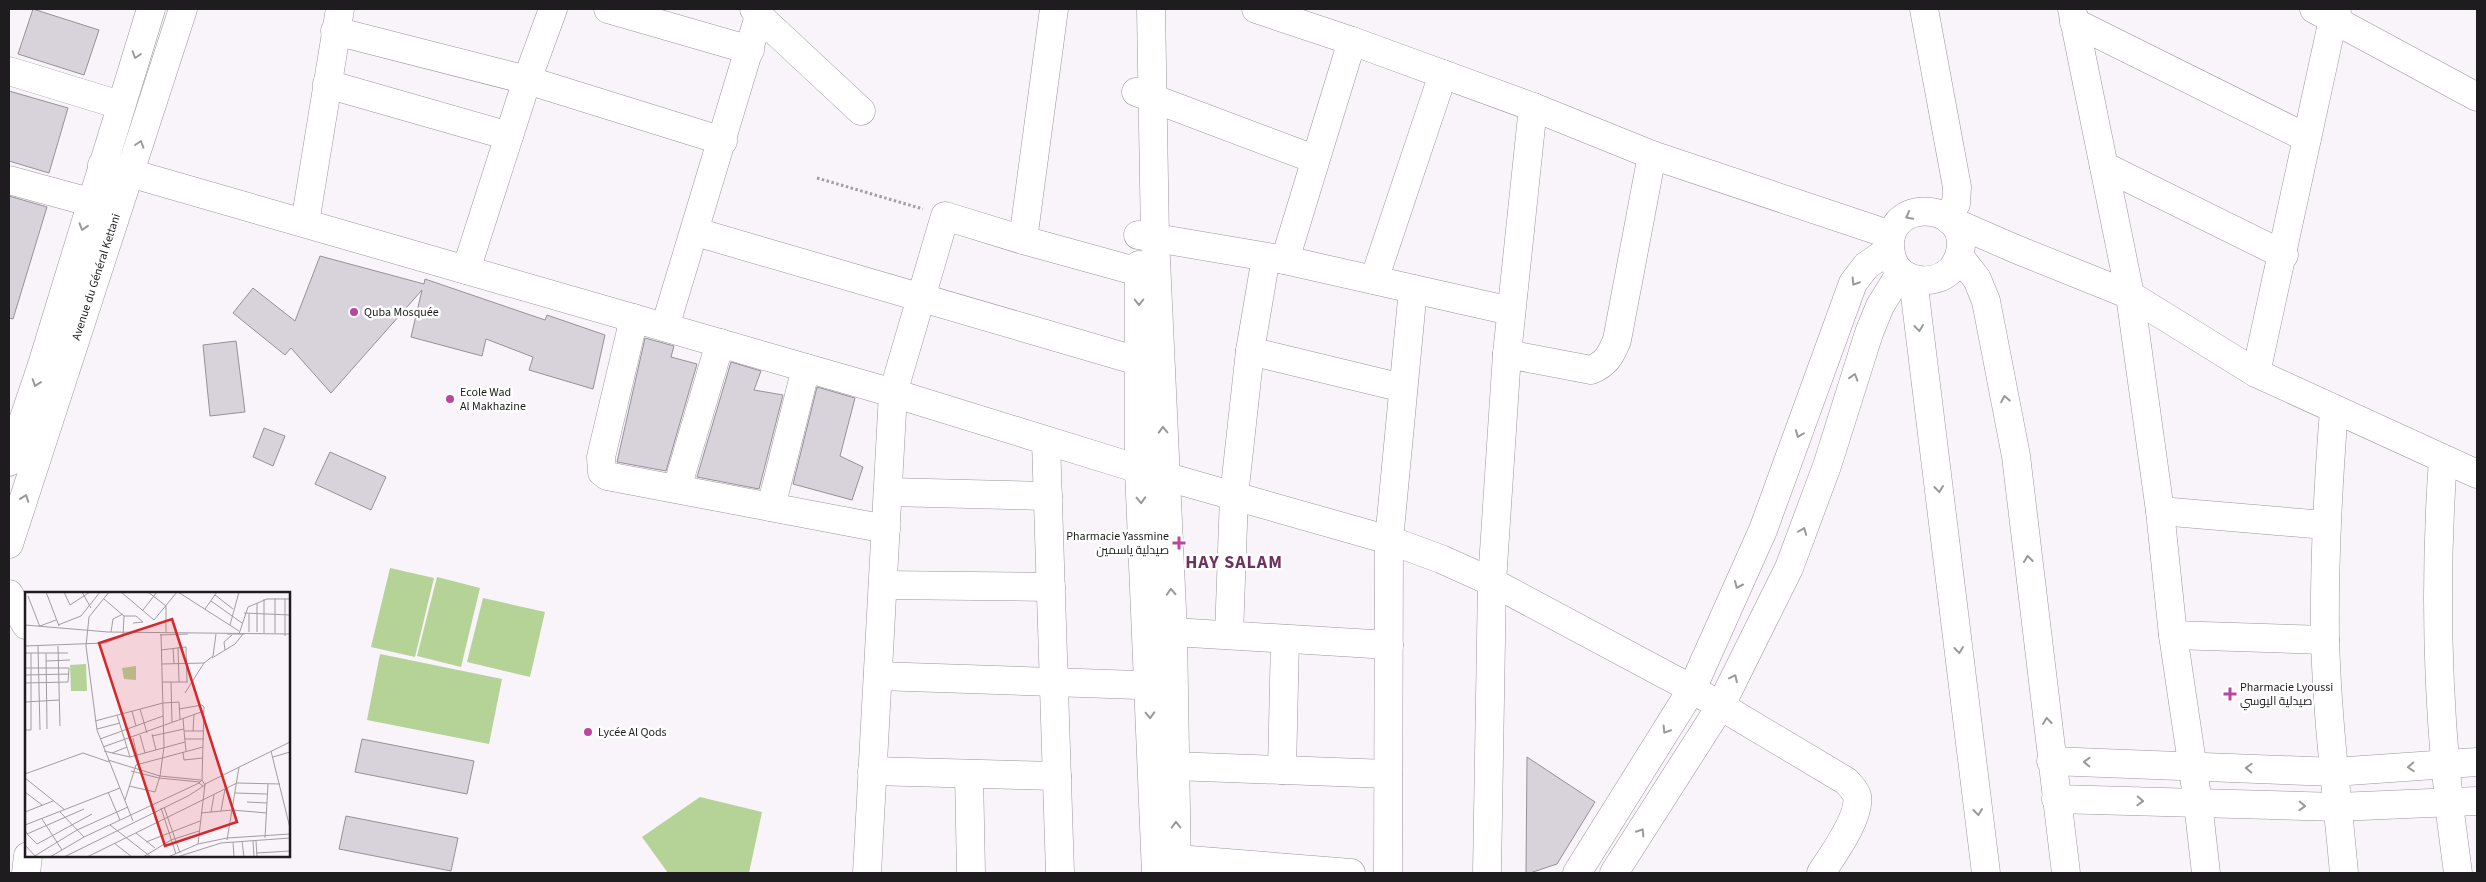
<svg xmlns="http://www.w3.org/2000/svg" width="2486" height="882" font-family="'Source Sans 3',Cairo,sans-serif">
<style>
.green{fill:#b5d297}
.building{fill:#d8d3da;stroke:#969197}
.lines{fill:none;stroke-linecap:round;stroke-linejoin:round}
.minor-casing{stroke:#9b969c;stroke-width:29}
.path{stroke:#a39ea3;stroke-width:3;stroke-dasharray:2.5 2.5;stroke-linecap:butt}
.minor{stroke:#fff;stroke-width:28}
.oneway{stroke:#9a999a}
.poi-dot{fill:#ba469f;stroke:#fff;stroke-width:2}
.labels{text-anchor:middle;stroke-width:5;stroke-linejoin:round;paint-order:stroke}
.street-label{font-size:12px;fill:#1e1c1e;stroke:#fff}
.poi-label{font-size:12px;fill:#1e1c1e;stroke:#fff;text-anchor:start}
.district-label{font-size:18px;font-weight:bold;letter-spacing:1px;fill:#6e345f;stroke:#fff}
.inset-road{fill:none;stroke:#a19da2;stroke-width:1}
.view{fill:#d62828;fill-opacity:0.15;stroke:#d62828;stroke-width:2.5}
.inset-edge{fill:none;stroke:#1e1c1e;stroke-width:2.5}
</style>
<rect width="100%" height="100%" fill="#f9f3fa"/>
<g class="green">
<path d="M390,568L434,578L415,657L371,647Z"/>
<path d="M437,577L480,588L461,667L417,656Z"/>
<path d="M483,598L545,612L530,677L467,662Z"/>
<path d="M380,654L502,679L489,744L367,720Z"/>
<path d="M700,797L762,812L749,873H668L642,837Z"/>
</g>
<g class="building">
<path d="M33,9L99,30L84,75L18,54Z"/>
<path d="M9,91L68,108L49,173L9,161Z"/>
<path d="M9,196L47,207L13,319L9,318Z"/>
<path d="M320,256L424,284L425,279L545,320L547,315L605,335L593,389L529,370L533,357L486,339L482,356L411,337L422,290L331,393L291,348L285,355L233,313L253,288L295,321Z"/>
<path d="M645,338L674,346L671,357L697,364L666,471L617,462Z"/>
<path d="M236,341L245,412L210,416L203,345Z"/>
<path d="M731,362L761,371L754,390L783,395L759,489L697,477Z"/>
<path d="M817,387L855,398L840,456L863,467L852,500L793,484Z"/>
<path d="M264,428L285,436L273,466L253,457Z"/>
<path d="M330,452L386,477L371,510L315,484Z"/>
<path d="M362,739L474,761L467,794L355,772Z"/>
<path d="M1527,757L1595,802L1557,864L1530,873H1526Z"/>
<path d="M346,816L458,838L451,871L339,849Z"/>
</g>
<g class="lines">
<g class="minor-casing">
<g id="minor">
<path d="M608,9L750,50"/>
<path d="M754,9L759,16L861,111"/>
<path d="M1151,9L1155,238L1173,632L1177,873"/>
<path d="M1256,9L1352,41L1533,107L1652,155L1891,235"/>
<path d="M1924,9L1957,187L1956,204L1946,217"/>
<path d="M2072,9L2130,295L2160,511L2173,635L2198,803L2206,873"/>
<path d="M2314,9L2477,97"/>
<path d="M2074,22L2307,138"/>
<path d="M335,31L527,80L723,141"/>
<path d="M9,71L120,105"/>
<path d="M327,84L509,136"/>
<path d="M1136,92L1314,159"/>
<path d="M102,165L893,393L1139,469L1389,540L1441,559L1492,582L1692,689L1846,781C1850,785 1855,790 1857,796C1861,817 1832,856 1821,873"/>
<path d="M2104,166L2284,255"/>
<path d="M9,180L108,207"/>
<path d="M1949,220L2018,250L2130,295L2256,373L2477,474"/>
<path d="M305,223L340,9"/>
<path d="M696,232L1138,361"/>
<path d="M1138,235L1285,260L1352,41"/>
<path d="M1023,240L1054,9"/>
<path d="M1959,256C1957,261 1955,266 1951,270C1934,287 1899,283 1892,258C1875,195 1976,198 1959,256L1977,279L1986,301L2016,456L2066,873"/>
<path d="M1285,260L1511,311"/>
<path d="M1139,265V469L1156,873"/>
<path d="M466,270L527,80L553,9"/>
<path d="M1913,279L1986,873"/>
<path d="M1374,280L1443,74"/>
<path d="M634,318L601,457L602,472L607,476L886,529"/>
<path d="M665,327L759,16"/>
<path d="M1250,351L1403,388"/>
<path d="M1507,354L1591,370C1606,364 1611,355 1617,340L1652,155"/>
<path d="M2256,373L2333,19L2337,9"/>
<path d="M2334,410C2328,486 2324,561 2325,638C2327,717 2337,795 2344,873"/>
<path d="M1046,441L1060,873"/>
<path d="M2443,459C2433,598 2438,736 2458,873"/>
<path d="M9,462L41,368L151,9"/>
<path d="M677,488L720,343"/>
<path d="M888,492L1048,496"/>
<path d="M771,507L806,368"/>
<path d="M2160,511L2325,525"/>
<path id="s1" d="M9,544L183,9"/>
<path d="M883,585L1051,587"/>
<path d="M9,594L26,625"/>
<path d="M1173,632L1389,645"/>
<path d="M1229,635L1234,496L1250,351L1266,257"/>
<path d="M2173,635L2325,640"/>
<path d="M878,676L1166,686"/>
<path d="M2051,761L2334,772L2477,762"/>
<path d="M1174,766L1388,774"/>
<path d="M1282,770L1285,639"/>
<path d="M872,771L1057,776"/>
<path d="M969,774L971,873"/>
<path d="M2056,799L2338,807L2477,801"/>
<path d="M1177,859L1351,873"/>
<path d="M26,873L28,856"/>
<path d="M867,873L893,393L945,216L1023,240L1139,272"/>
<path d="M1388,873L1389,540L1413,289"/>
<path d="M1487,873L1492,582L1507,354L1533,107"/>
<path d="M1577,873L1692,689L1763,530L1853,283L1866,266L1890,249"/>
<path d="M1614,873L1720,707L1789,568L1827,466L1869,333L1880,306L1901,272"/>
</g>
</g>
<path class="path" d="M817,178L923,209"/>
<use href="#minor" class="minor"/>
</g>
<defs><path id="oneway-chevron" d="M-2-3.5L2.5 0L-2 3.5" fill="none" stroke-width="1.6" stroke-linecap="round" stroke-linejoin="round" transform="scale(1.25)"/></defs>
<g class="oneway">
<use href="#oneway-chevron" transform="translate(136 55) rotate(108)"/>
<use href="#oneway-chevron" transform="translate(140 144) rotate(-72)"/>
<use href="#oneway-chevron" transform="translate(1909 216) rotate(152)"/>
<use href="#oneway-chevron" transform="translate(83 227) rotate(107)"/>
<use href="#oneway-chevron" transform="translate(1855 282) rotate(122)"/>
<use href="#oneway-chevron" transform="translate(1139 302) rotate(90)"/>
<use href="#oneway-chevron" transform="translate(1919 328) rotate(83)"/>
<use href="#oneway-chevron" transform="translate(1854 377) rotate(-73)"/>
<use href="#oneway-chevron" transform="translate(36 383) rotate(109)"/>
<use href="#oneway-chevron" transform="translate(2005 399) rotate(-101)"/>
<use href="#oneway-chevron" transform="translate(1163 430) rotate(-92)"/>
<use href="#oneway-chevron" transform="translate(1799 434) rotate(111)"/>
<use href="#oneway-chevron" transform="translate(1939 489) rotate(83)"/>
<use href="#oneway-chevron" transform="translate(25 498) rotate(-70)"/>
<use href="#oneway-chevron" transform="translate(1141 500) rotate(88)"/>
<use href="#oneway-chevron" transform="translate(1803 531) rotate(-69)"/>
<use href="#oneway-chevron" transform="translate(2028 559) rotate(-97)"/>
<use href="#oneway-chevron" transform="translate(1738 585) rotate(114)"/>
<use href="#oneway-chevron" transform="translate(1171 592) rotate(-93)"/>
<use href="#oneway-chevron" transform="translate(1959 650) rotate(83)"/>
<use href="#oneway-chevron" transform="translate(1734 678) rotate(-64)"/>
<use href="#oneway-chevron" transform="translate(1150 715) rotate(88)"/>
<use href="#oneway-chevron" transform="translate(2047 721) rotate(-97)"/>
<use href="#oneway-chevron" transform="translate(1666 730) rotate(122)"/>
<use href="#oneway-chevron" transform="translate(2087 762) rotate(-178)"/>
<use href="#oneway-chevron" transform="translate(2411 767) rotate(177)"/>
<use href="#oneway-chevron" transform="translate(2249 768) rotate(-178)"/>
<use href="#oneway-chevron" transform="translate(2140 801) rotate(2)"/>
<use href="#oneway-chevron" transform="translate(2302 806) rotate(2)"/>
<use href="#oneway-chevron" transform="translate(1978 812) rotate(83)"/>
<use href="#oneway-chevron" transform="translate(1176 825) rotate(-91)"/>
<use href="#oneway-chevron" transform="translate(1641 832) rotate(-58)"/>
</g>
<g class="poi-dot">
<circle cx="354" cy="312" r="5"/>
<circle cx="450" cy="399" r="5"/>
<path d="M1176.5 535.5h5v5h5v5h-5v5h-5v-5h-5v-5h5z"/>
<path d="M2227.5 686.5h5v5h5v5h-5v5h-5v-5h-5v-5h5z"/>
<circle cx="588" cy="732" r="5"/>
</g>
<g class="labels">
<g class="street-label">
<text dy="4" stroke="none"><textPath href="#s1" startOffset="281">Avenue du Général Kettani</textPath></text>
</g>
<g class="poi-label">
<text x="364" y="316">Quba Mosquée</text>
<text x="460" y="396">Ecole Wad<tspan x="460" dy="14">Al Makhazine</tspan></text>
<text x="1169" y="540" text-anchor="end">Pharmacie Yassmine<tspan x="1169" dy="14">صيدلية ياسمين</tspan></text>
<text x="2240" y="691">Pharmacie Lyoussi<tspan x="2240" dy="14">صيدلية اليوسي</tspan></text>
<text x="598" y="736">Lycée Al Qods</text>
</g>
<g class="district-label">
<text x="1234" y="568">HAY SALAM</text>
</g>
</g>
<g transform="translate(25 592)">
<rect width="265" height="265" fill="#f9f3fa"/>
<path d="M61,72L62,99H46L45,73ZM111,74V88L99,87L97,76Z" fill="#b5d297"/>
<path class="inset-road" d="M21,0L34,34M39,0L45,13L65,0M57,0L66,16M84,0L64,25L61,54L72,138L108,229M96,0L129,28L152,0M123,0L141,14V40M153,0L214,39M190,3L208,17M3,4L15,35M79,7L99,24H111L118,30L108,31M186,9L217,31M232,11V40M180,17L192,0M118,18L132,0M219,21L265,23M0,33L83,40L265,42M33,33L56,24L75,0M205,33L214,0M15,34L31,28M86,40L88,27L98,22M224,40V22M239,41V7M250,41V6M202,42H220M214,42L223,15L242,7H265M135,43L163,42M260,44V6M0,54L80,51L98,44L99,24M13,54L15,138M33,54L35,134M153,55L154,90M148,56L149,72M136,58L161,55L162,90M200,58L199,50L207,43M0,61H43M21,61L22,137M187,66L210,52L218,42M21,69L45,68M137,72L179,71L188,64L191,42M0,76H44L43,90L0,91M0,83L44,82M137,90H163M146,90L147,130M160,101L179,71M0,110L34,108M115,117L122,141M154,117L177,113L179,115L177,188M107,119L111,134M92,123L105,165M158,126L159,139H179M70,129L138,111L154,110L155,127M72,137L95,131M0,138H6V61M159,139L161,159M168,139L169,122M127,142L131,158M115,143L120,161M127,144L159,137M108,146L114,172M75,147L138,124M160,147H179M78,155L179,119M79,159L105,165L160,150M246,159L265,236M158,160L159,168L178,166M87,161L102,155M248,165L265,160M83,168L135,184L176,188M106,179L134,186L175,190M0,182L58,161L84,170M0,186L40,218M180,192L265,150M104,194L130,200L135,184L139,155L136,42M0,200L17,213M83,200L95,228M210,201L242,202M100,208L111,173L178,155M222,210L242,211M139,215L155,261M136,216L151,262M196,219L200,197M0,220L28,209M35,220L59,245M186,220L189,203M176,221L207,218L242,221M17,227L37,258M0,233L95,196M85,233L126,265M0,238L2,242L59,217M111,241L130,256M2,242L12,252L67,222M240,246L243,192M202,248L214,175M217,249L219,265M228,249L229,265M231,249L232,265M121,250L175,229M208,250L209,265M89,251L107,265M173,252L180,192M0,253L11,265M232,261L265,259M8,265L52,238L103,215M25,265L59,245L174,191M39,265L163,204L180,193L177,188L174,191L178,194M62,265L212,191L255,192M118,265L146,248L174,239M143,265L173,252L202,246L265,242M152,265L196,251L265,246"/>
<path class="view" d="M147,27L212,230L140,254L74,51Z"/>
<rect width="265" height="265" class="inset-edge"/>
</g>
<rect width="2486" height="882" fill="none" stroke="#1e1c1e" stroke-width="20"/>
</svg>
